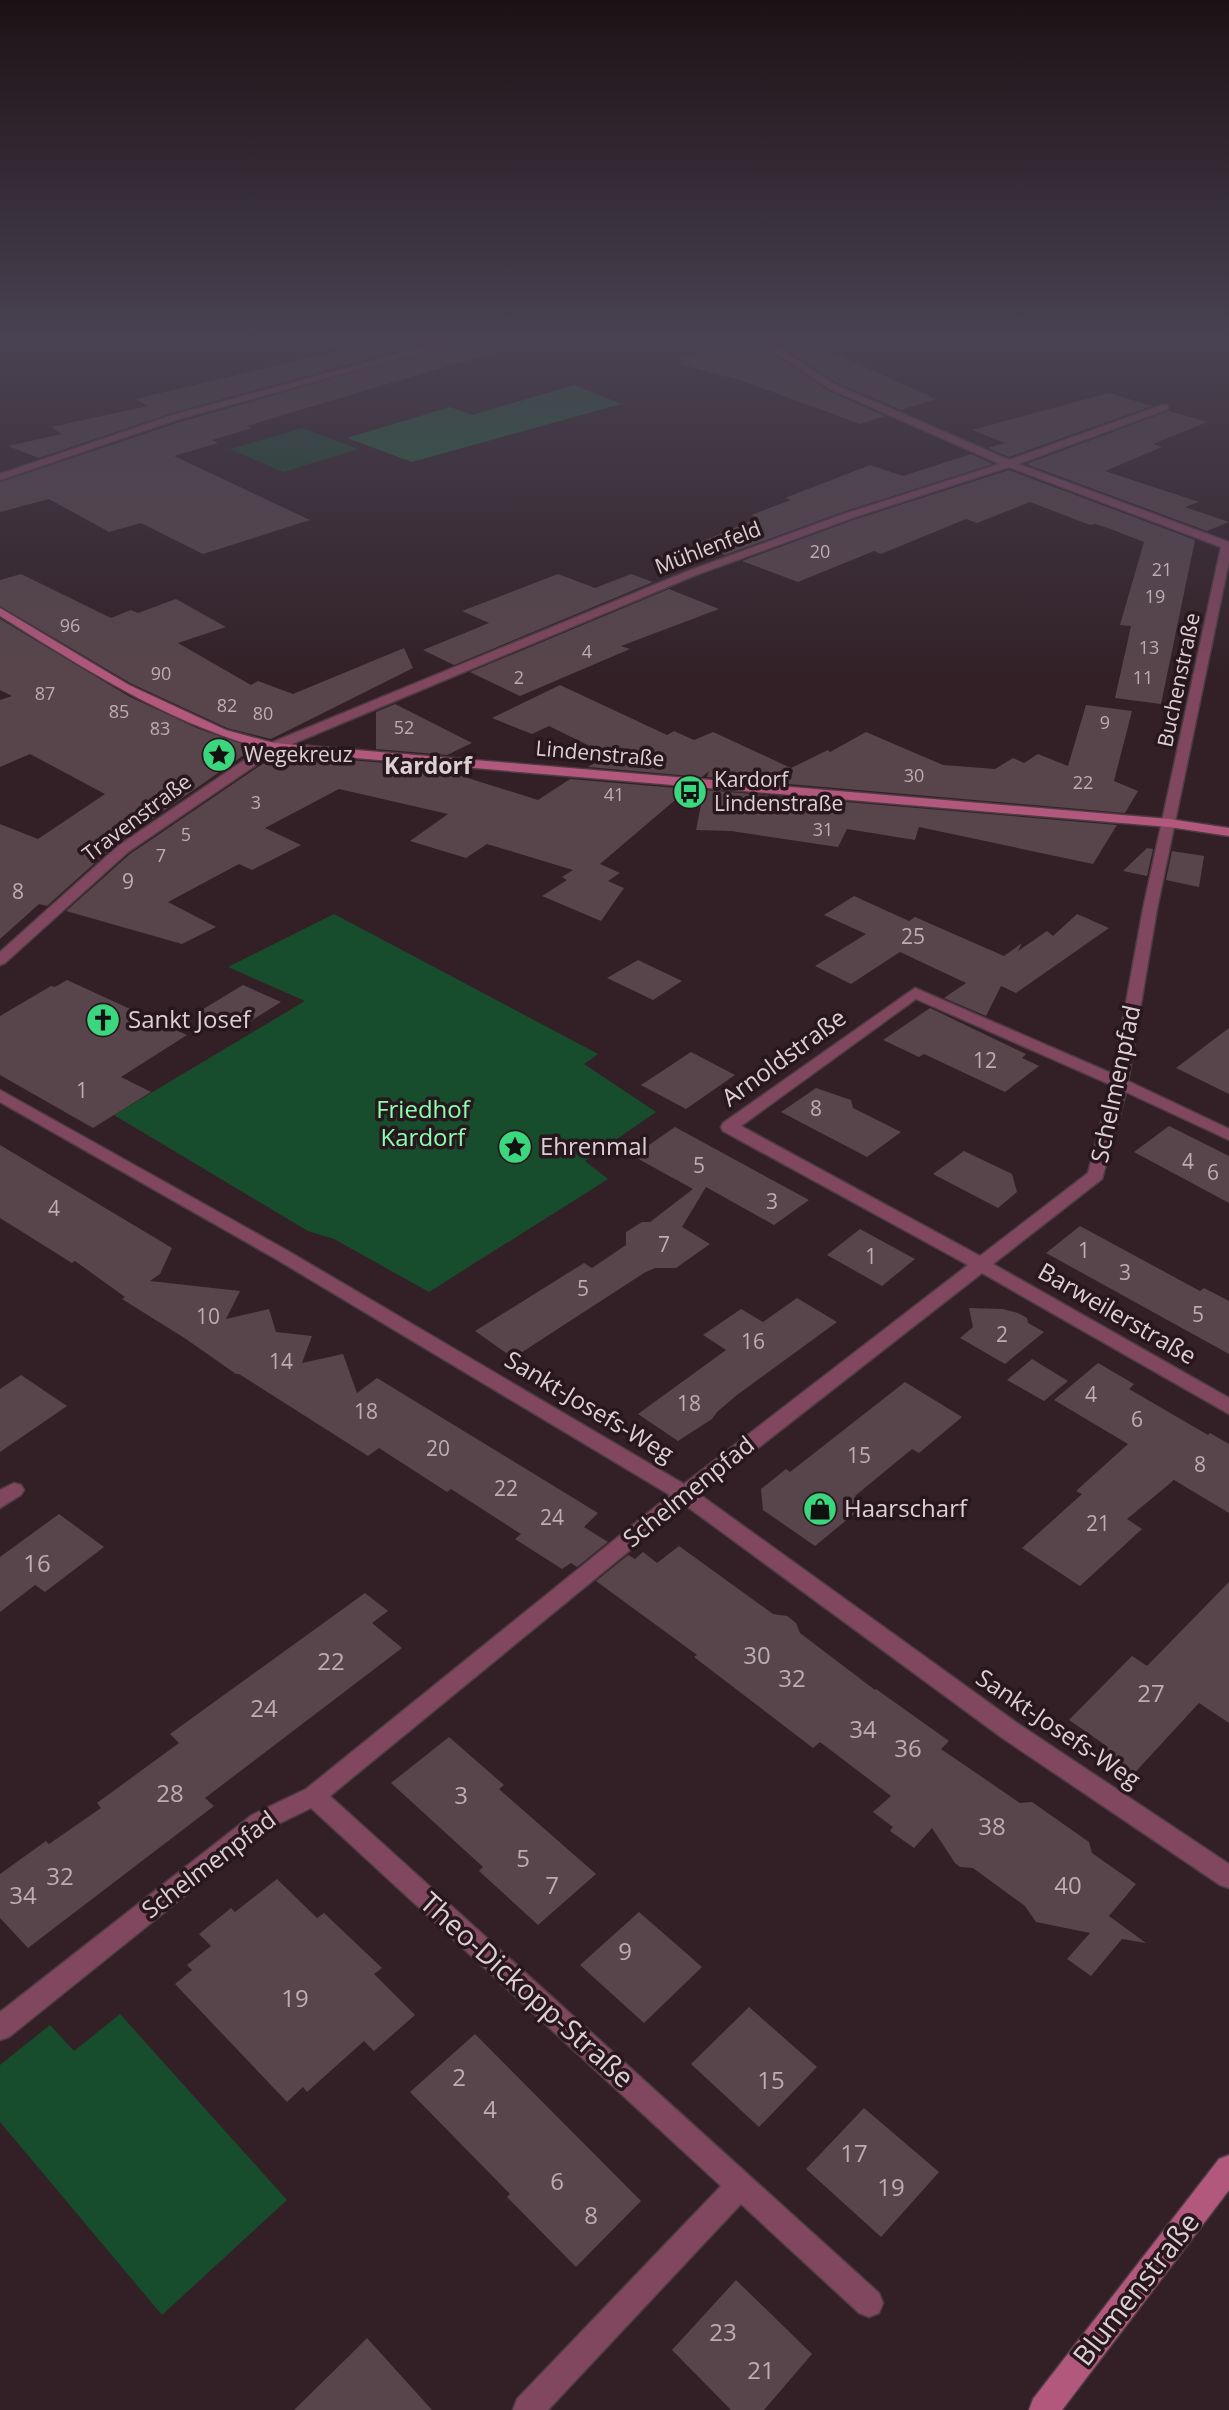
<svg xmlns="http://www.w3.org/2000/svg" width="1229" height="2410" font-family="'Open Sans',sans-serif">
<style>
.green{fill:#174d2d}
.forest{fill:#20683d}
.building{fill:#58454b}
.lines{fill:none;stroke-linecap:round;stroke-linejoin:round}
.street-casing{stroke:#4d3c42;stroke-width:3}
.secondary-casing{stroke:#4d3c42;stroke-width:3}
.street{fill:#81475e;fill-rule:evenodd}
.secondary{fill:#b3587d;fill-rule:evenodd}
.labels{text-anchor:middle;stroke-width:7;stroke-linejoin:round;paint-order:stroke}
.far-number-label{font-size:18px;fill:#bbadb2}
.far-street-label{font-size:21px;fill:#dcd0d4;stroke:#28171d}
.far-poi-label{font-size:21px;fill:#dcd0d4;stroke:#28171d;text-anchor:start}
.number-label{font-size:21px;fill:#bbadb2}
.far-quarter-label{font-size:23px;font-weight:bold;fill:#dcd0d4;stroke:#28171d}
.poi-label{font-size:24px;fill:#dcd0d4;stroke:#28171d;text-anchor:start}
.street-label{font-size:24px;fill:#dcd0d4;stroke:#28171d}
.park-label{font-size:24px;fill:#87ffb0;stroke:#28171d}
.near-number-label{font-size:24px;fill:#bbadb2}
.near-street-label{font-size:28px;fill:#dcd0d4;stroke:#28171d}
</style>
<rect width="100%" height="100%" fill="#322026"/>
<g class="green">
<path d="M302,428L359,449L283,472L230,449Z"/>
<path d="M334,914L598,1054L584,1064L656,1112L585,1161L608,1179L429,1292L334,1239L308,1231L114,1115L305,1001L228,967Z"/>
<path d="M120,2014L287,2200L162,2315L0,2122V2065L50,2025L74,2051Z"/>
</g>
<path class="forest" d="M574,385L621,404L412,462L347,438L450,407L472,415Z"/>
<g class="building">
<path d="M321,342H431L172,413L39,458L8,446L62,434L51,427L148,406L135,399L338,351Z"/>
<path d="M459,342H504L505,349L266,420L247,426L252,428L212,440L218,443L174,456L310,520L203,554L141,523L109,532L49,499L0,512V482L180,422Z"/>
<path d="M736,342H757L827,390L885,416L860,424L740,380L679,364L687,362L679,359Z"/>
<path d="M775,342H809L936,399L901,410L835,382Z"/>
<path d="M1109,393L1152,406L1009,457L988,448L1005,443L972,430Z"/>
<path d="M1169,411L1207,422L1153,444L1162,447L1105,471L1199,502L1185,507L1229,522L1207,531L1026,464Z"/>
<path d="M971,454L993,464L843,512L725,555L696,544L758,518L751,515L791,500L785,498L870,465L903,476Z"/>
<path d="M1009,470L1195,540L1161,704L1115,698L1131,626L1120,625L1144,542L1108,528L1095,524L1090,525L1030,502L977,523L966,519L881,554L874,551L798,582L742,561L853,520Z"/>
<path d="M21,574L111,618L131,610L138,613L176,599L226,627L178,643L251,685L258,681L293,694L404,648L413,668L271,739L227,728L130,683L0,606V580Z"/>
<path d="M558,574L595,588L631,574L653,582L454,665L423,650L489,623L462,611Z"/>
<path d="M669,589L719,609L621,646L630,649L520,696L470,672Z"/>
<path d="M0,619L130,697L199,729L254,748L116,844L47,906L39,904L0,939V824L38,839L105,794L30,754L0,767V700L12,696L0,690Z"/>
<path d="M560,685L667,735L674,731L694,740L713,732L791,768L828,750L830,752L866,732L943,765L995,769L1013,758L1024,763L1038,754L1068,766L1086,705L1132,711L1114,781L1138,791L1125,813L707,777L709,771L702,777L588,767L608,755L549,726L532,734L492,718Z"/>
<path d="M395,704L472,743L447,755L376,749V712Z"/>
<path d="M277,754L433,767L538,800L570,779L688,789L600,864L620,873L608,881L624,888L601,921L542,896L567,880L562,877L573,870L487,844L466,858L410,841L448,814L339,789L265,828L301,845L252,870L239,864L168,902L216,927L182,944L66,911L130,854Z"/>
<path d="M704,790L1117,825L1093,864L919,827L915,840L847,829L838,847L731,831L696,830Z"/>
<path d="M1147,848L1153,849L1147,876L1123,871Z"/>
<path d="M1172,851L1204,856L1199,887L1166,880Z"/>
<path d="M854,896L909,921L915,917L1004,956L1022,943L1018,951L1047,931L1053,936L1077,914L1109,928L1016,993L1001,986L986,1016L944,998L966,983L900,952L851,984L815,966L866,934L824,915Z"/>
<path d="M638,960L682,981L653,1000L607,978Z"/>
<path d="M67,980L187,1035L121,1077L151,1092L93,1128L0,1075V1016L51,986L55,987Z"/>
<path d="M243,985L281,1002L238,1029L200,1011Z"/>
<path d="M930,1008L1026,1054L1022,1058L1039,1066L1005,1092L924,1054L919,1057L883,1040Z"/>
<path d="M1229,1028V1094L1176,1068Z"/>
<path d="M691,1052L735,1075L686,1109L641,1085Z"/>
<path d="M816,1088L851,1100L853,1108L901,1132L867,1157L781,1112Z"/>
<path d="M1169,1126L1229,1156V1203L1134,1152Z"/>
<path d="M675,1127L809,1200L774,1225L706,1187L682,1227L710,1244L676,1268H655L644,1273L513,1358L475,1331L584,1263L592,1268L626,1245V1232L642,1222H650L693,1189L633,1156Z"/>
<path d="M0,1145L172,1248L160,1274L150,1281L240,1291L226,1319L269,1309L276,1332L312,1336L302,1363L343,1354L357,1393L377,1378L598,1513L584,1527L608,1542L577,1567L571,1563L562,1569L515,1539L521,1534L451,1489L447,1492L379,1448L368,1456L239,1374H236L186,1339L122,1299L125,1297L75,1261L72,1263L0,1218Z"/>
<path d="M964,1151L1012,1174L1017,1192L998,1208L933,1174Z"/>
<path d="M1080,1226L1200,1291L1204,1288L1229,1301V1354L1046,1253Z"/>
<path d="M860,1229L915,1259L882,1286L827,1255Z"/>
<path d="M797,1298L837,1322L737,1395L717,1412L712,1419L678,1441L638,1414L726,1350L703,1335L741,1309L763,1322Z"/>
<path d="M969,1308L1003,1309L1018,1313L1027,1318L1028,1323L1044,1332L1005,1364L960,1338L973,1327Z"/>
<path d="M1032,1359L1068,1381L1044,1401L1007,1380Z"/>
<path d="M1098,1363L1134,1384L1129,1389L1208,1435L1210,1433L1229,1444V1513L1174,1480L1127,1519L1142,1529L1080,1586L1022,1548L1082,1494L1076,1491L1128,1444L1054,1400Z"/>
<path d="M21,1375L67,1406L0,1452V1389Z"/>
<path d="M905,1382L962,1417L919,1453L912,1449L855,1496L866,1504L815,1546L763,1510L761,1489L786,1469L790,1472Z"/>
<path d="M59,1514L104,1547L45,1592L35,1585L0,1612V1557Z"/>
<path d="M679,1546L773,1614L787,1616L796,1623L800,1633L875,1690L876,1689L949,1741L941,1749L1020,1803L1032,1802L1089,1842L1092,1853L1136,1884L1109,1916L1146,1943L1122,1939L1091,1976L1067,1959L1090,1933L1036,1922L1025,1906L973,1868L960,1867L955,1863L932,1828L914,1848L890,1831L893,1827L873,1812L891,1796L820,1742L813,1748L694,1657L697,1655L596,1581L628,1555L635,1559L643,1552L657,1563Z"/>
<path d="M1229,1582V1723L1199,1703L1128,1780L1096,1759L1108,1747L1069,1720L1132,1656L1147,1666Z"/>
<path d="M365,1593L388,1611L372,1623L402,1648L205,1798L214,1806L28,1948L0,1918V1874L46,1841L49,1844L101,1808L97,1803L179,1743L170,1734Z"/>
<path d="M449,1737L504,1785L499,1789L596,1874L538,1925L479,1871L483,1867L391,1783Z"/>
<path d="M277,1879L317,1918L324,1913L382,1968L374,1974L415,2015L374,2051L364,2041L307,2092L303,2087L287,2102L175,1984L192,1970L187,1965L211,1946L199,1934L231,1908L235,1912Z"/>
<path d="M639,1912L702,1967L644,2023L580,1965Z"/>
<path d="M749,2007L817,2067L759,2127L691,2064Z"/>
<path d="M475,2034L641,2201L576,2267L507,2197L510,2194L410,2092Z"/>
<path d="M864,2108L939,2172L881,2237L806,2169Z"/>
<path d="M736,2280L812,2354L764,2410H731L672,2350Z"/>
<path d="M367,2338L432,2410H294L348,2357Z"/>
</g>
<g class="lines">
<g class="street-casing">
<g id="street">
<path d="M442,342H457L179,419L0,480V474L173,415Z"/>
<path d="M760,342H770L834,384L1009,460L1162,405H1168V409L1018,464L1229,542V561L1157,909L1128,1081L1229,1129V1140L1126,1092L1102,1179L993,1264L1229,1398V1414L982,1273L699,1494L1017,1723L1229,1864V1888L1220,1885L1001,1737L685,1505L330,1796L879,2293L883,2303L879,2313L869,2317L859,2313L741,2204L548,2410H513L517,2399L721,2186L311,1808L268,1829L9,2037L0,2040V2012L252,1815L306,1789L670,1495L276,1259L0,1102V1090L288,1251L684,1484L968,1265L723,1131L721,1127L723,1123L915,988L1113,1074L1143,909L1221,547L1009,467L852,518L696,575L278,750L128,852L5,963L0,965V952L118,846L268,744L688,571L844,514L1000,464L828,388ZM916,999L1111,1085L1088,1173L980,1256L741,1126Z"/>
<path d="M14,1483L21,1485L24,1490L21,1495L0,1508V1490Z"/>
</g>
</g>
<g class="secondary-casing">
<g id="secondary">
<path d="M0,608L129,685L226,730L274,743L1169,819L1229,828V836L1169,827L273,751C172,726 87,670 0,616Z"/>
<path d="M1229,2155V2190L1062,2410H1029L1033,2399L1219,2159Z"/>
</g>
</g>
<use href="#street" class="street"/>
<use href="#secondary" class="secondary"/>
</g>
<linearGradient id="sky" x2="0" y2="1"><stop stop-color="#1c1215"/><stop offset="0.5" stop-color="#494252"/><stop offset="1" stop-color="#494252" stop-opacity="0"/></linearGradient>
<rect width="1229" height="680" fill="url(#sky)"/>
<defs>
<g id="sight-disc" transform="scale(1.75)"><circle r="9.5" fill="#3ad77f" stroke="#28171d"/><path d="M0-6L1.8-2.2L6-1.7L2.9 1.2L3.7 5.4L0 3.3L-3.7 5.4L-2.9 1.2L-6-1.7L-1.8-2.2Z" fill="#111"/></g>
<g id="bus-disc" transform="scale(1.75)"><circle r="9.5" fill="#3ad77f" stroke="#28171d"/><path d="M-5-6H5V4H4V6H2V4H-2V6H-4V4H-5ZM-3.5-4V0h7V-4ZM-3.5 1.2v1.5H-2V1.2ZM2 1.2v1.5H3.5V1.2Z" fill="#111"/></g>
<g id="church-disc" transform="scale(1.75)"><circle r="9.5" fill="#3ad77f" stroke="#28171d"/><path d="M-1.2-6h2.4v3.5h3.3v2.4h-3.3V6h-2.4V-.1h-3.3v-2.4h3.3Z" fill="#111"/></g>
<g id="shop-disc" transform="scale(1.75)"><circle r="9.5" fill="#3ad77f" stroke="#28171d"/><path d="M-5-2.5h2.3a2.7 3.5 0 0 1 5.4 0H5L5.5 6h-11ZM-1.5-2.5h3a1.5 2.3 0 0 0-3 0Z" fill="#111"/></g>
</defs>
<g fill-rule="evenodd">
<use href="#sight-disc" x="219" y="755"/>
<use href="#bus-disc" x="690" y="792"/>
<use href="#church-disc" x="103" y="1020"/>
<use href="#sight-disc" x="515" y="1147"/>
<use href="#shop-disc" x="820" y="1509"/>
</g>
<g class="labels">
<g class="far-number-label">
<text x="820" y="558">20</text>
<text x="1162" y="576">21</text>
<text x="1155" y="603">19</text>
<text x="70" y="632">96</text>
<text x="1149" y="654">13</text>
<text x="587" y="658">4</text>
<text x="161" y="680">90</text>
<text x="519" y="684">2</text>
<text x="1143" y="684">11</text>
<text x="45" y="700">87</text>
<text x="227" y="712">82</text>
<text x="119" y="718">85</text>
<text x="263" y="720">80</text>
<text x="1105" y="729">9</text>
<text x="404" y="734">52</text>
<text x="160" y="735">83</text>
<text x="914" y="782">30</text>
<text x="1083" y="789">22</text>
<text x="614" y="801">41</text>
<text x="256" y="809">3</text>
<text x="823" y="836">31</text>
<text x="186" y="841">5</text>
<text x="161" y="862">7</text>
</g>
<g class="far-street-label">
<text transform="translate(708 548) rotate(-21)" y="7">Mühlenfeld</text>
<text transform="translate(1179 680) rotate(-78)" y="7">Buchenstraße</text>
<text transform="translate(600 754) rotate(5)" y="7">Lindenstraße</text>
<text transform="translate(137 818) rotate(-37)" y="7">Travenstraße</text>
</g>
<g class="far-poi-label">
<text x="244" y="762">Wegekreuz</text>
<text x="714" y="787">Kardorf<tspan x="714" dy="24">Lindenstraße</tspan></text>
</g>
<g class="number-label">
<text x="128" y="889">9</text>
<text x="18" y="899">8</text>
<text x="913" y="944">25</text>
<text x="985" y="1068">12</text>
<text x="82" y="1098">1</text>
<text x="816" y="1116">8</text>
<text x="1188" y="1169">4</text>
<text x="699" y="1173">5</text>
<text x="1213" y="1180">6</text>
<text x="772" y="1209">3</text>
<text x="54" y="1216">4</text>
<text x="664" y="1252">7</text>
<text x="1084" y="1258">1</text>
<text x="871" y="1264">1</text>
<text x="1125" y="1280">3</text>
<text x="583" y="1296">5</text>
<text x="1198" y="1322">5</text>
<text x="208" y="1324">10</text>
<text x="1002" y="1342">2</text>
<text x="753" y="1349">16</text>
<text x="281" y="1369">14</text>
<text x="1091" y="1402">4</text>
<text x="689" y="1411">18</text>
<text x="366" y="1419">18</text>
<text x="1137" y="1427">6</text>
<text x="438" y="1456">20</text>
<text x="859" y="1463">15</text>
<text x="1200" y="1472">8</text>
<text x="506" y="1496">22</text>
<text x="552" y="1525">24</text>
<text x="1098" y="1531">21</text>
</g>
<g class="far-quarter-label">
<text x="428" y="774">Kardorf</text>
</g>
<g class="poi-label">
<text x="128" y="1028">Sankt Josef</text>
<text x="540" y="1155">Ehrenmal</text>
<text x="844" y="1517">Haarscharf</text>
</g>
<g class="street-label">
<text transform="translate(784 1058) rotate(-36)" y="8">Arnoldstraße</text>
<text transform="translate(1116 1084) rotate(-78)" y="8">Schelmenpfad</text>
<text transform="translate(1117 1314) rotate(30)" y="8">Barweilerstraße</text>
<text transform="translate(589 1407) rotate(31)" y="8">Sankt-Josefs-Weg</text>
<text transform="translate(689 1492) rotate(-39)" y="8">Schelmenpfad</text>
<text transform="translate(1058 1729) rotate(34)" y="8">Sankt-Josefs-Weg</text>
<text transform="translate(209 1865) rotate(-37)" y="8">Schelmenpfad</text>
</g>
<g class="park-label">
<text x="423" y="1118">Friedhof<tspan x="423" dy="28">Kardorf</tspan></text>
</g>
<g class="near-number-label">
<text x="37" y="1572">16</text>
<text x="757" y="1664">30</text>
<text x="331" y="1670">22</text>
<text x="792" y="1687">32</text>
<text x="1151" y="1702">27</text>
<text x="264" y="1717">24</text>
<text x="863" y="1738">34</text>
<text x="908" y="1757">36</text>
<text x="170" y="1802">28</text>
<text x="461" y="1804">3</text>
<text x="992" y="1835">38</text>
<text x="523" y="1867">5</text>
<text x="60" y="1885">32</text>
<text x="552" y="1894">7</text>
<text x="1068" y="1894">40</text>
<text x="23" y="1904">34</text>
<text x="625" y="1960">9</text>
<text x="295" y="2007">19</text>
<text x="459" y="2086">2</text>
<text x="771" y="2089">15</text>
<text x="490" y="2118">4</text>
<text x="854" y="2162">17</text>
<text x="557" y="2190">6</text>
<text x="891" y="2196">19</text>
<text x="591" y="2224">8</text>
<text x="723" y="2341">23</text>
<text x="761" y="2379">21</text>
</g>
<g class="near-street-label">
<text transform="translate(527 1990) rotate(42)" y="10">Theo-Dickopp-Straße</text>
<text transform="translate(1136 2289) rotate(-52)" y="10">Blumenstraße</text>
</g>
</g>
</svg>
